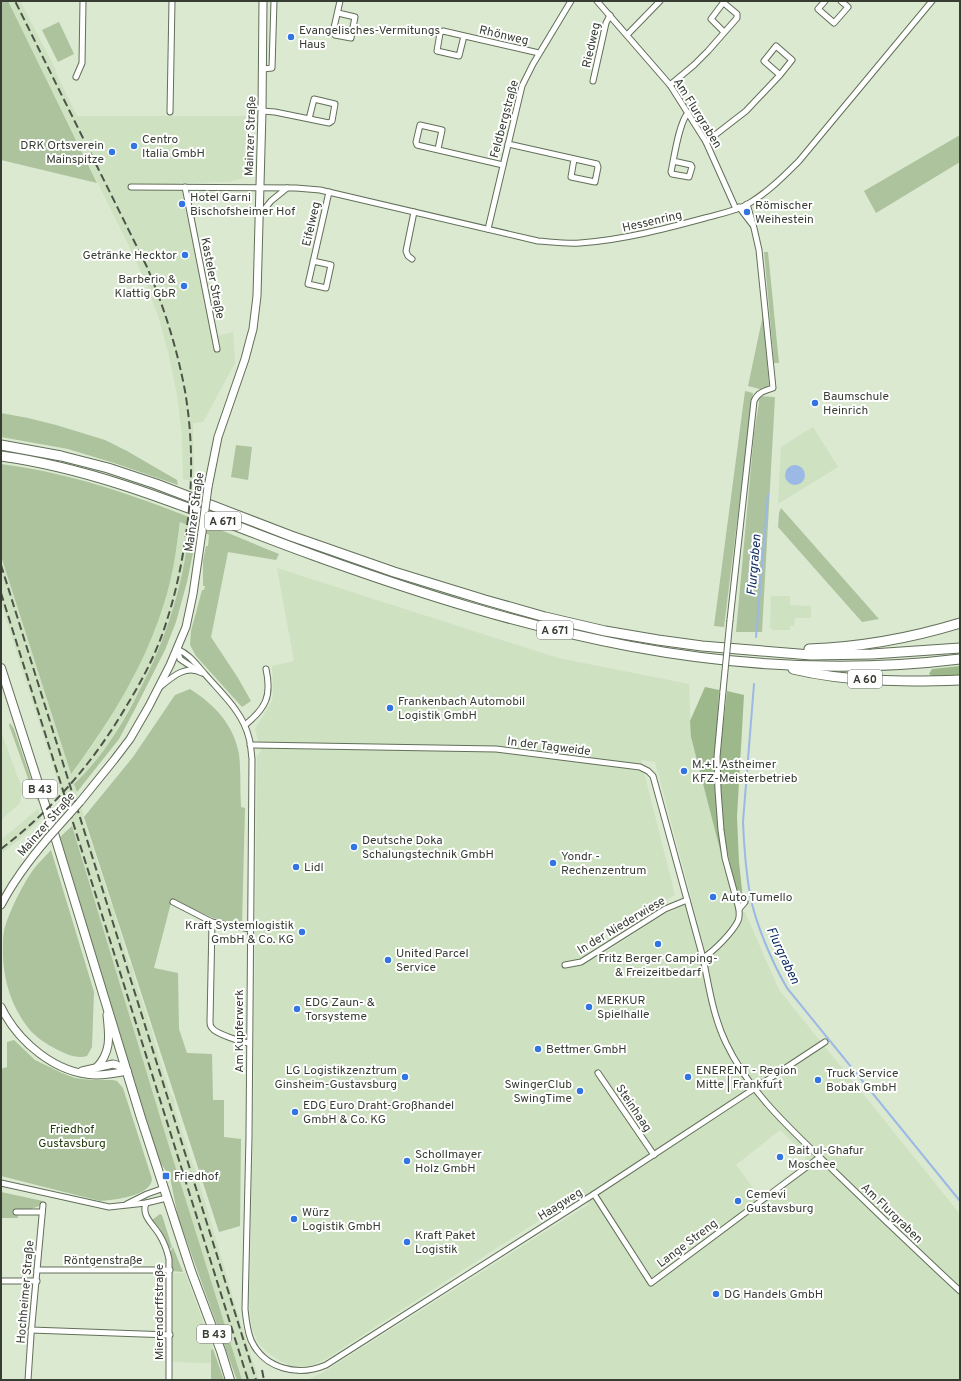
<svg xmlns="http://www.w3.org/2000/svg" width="961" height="1381" font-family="Overpass,sans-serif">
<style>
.built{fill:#cee1c1;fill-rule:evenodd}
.green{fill:#acc39d}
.forest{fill:#9db88a}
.water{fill:#9cb8e5}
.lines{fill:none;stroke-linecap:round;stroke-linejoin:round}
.stream{stroke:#9cb8e5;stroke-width:2}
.street-casing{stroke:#626f59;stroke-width:7}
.secondary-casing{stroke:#626f59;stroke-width:9}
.primary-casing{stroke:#626f59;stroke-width:10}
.highway-casing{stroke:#626f59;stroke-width:11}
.street{stroke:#fff;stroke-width:5}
.secondary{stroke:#fff;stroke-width:7}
.primary{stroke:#fff;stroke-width:8}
.highway{stroke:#fff;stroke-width:9}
.rail{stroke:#4d5448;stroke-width:2;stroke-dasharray:8 4;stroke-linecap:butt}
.street-bridge-casing{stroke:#626f59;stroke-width:7;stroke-linecap:butt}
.secondary-bridge-casing{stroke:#626f59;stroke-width:9;stroke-linecap:butt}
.street-bridge{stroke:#fff;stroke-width:5}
.secondary-bridge{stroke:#fff;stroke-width:7}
.poi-dot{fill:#3274e1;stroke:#fff;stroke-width:1.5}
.labels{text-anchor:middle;stroke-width:4;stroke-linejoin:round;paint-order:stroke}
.shield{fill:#fff;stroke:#737770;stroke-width:1}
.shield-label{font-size:11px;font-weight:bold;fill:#373d33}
.poi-label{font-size:12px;fill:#373d33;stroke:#fff;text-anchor:start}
.street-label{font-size:12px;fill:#373d33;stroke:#fff}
.park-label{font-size:12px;fill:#233d0b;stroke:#fff}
.water-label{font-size:13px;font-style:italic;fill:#0e2e64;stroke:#fff}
</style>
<rect width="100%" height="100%" fill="#dae9d0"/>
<g class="built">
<path d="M8,1H20L55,68L56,73L77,116H248L246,177L244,178L229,182L180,183L212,337L233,332L235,363L203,422L193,423L194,482L183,479L182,435L177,395L169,356L160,322L148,288L130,248Z"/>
<path d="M813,427L838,467L778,504L781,447Z"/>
<path d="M181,522L190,526L187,550L181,582L170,621L158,652L144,683L109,743L86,774L74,785L84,817L83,818L111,904L113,906L115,915L129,963L132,967L134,977L150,1026L152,1031L154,1040L170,1093L174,1099L175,1109L192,1162L196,1171L239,1318L259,1380H242L168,1143L72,826L1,603V556L71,774L97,739L134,677L170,581Z"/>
<path d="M277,568L558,658L689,684L691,737L736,912H745L779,990L960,1214V1380H285L309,1379L324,1372L589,1204L583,1192L329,1357L314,1365L307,1366H291L280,1361L267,1352L257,1341L252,1329L250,1314L249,1300L253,1139L257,761V756L261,751L255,729L272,701L273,693L272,666L294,661ZM641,760L655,762L692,901L663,915L595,959L588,947L675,895ZM780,1130L806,1155L805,1162L760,1197L736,1165Z"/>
<path d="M771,596H790V605L811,606V618H795L794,626H790V630H773L770,627Z"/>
<path d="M1,731L22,789L20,803L1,820Z"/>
<path d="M38,809L41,819L16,842L1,854V840Z"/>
<path d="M172,1273H185L213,1349L211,1350V1363L172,1362Z"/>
</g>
<g class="green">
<path d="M1,1H8L97,183L1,160Z"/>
<path d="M59,22L74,54L58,62L42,30Z"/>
<path d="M960,135V162L876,213L864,191Z"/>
<path d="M764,252H768L779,363H774Z"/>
<path d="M763,315L769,385L760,389L748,386Z"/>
<path d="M745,391L753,393L724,627L714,626Z"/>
<path d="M760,396L775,397L762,632H736L754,434Z"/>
<path d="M1,413L28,418L56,425L105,440L127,451L177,480L178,485L114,463L68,449L1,437Z"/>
<path d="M236,445L252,447L248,480L231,477Z"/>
<path d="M1,464C98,476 189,517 279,554L276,560L228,552L211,637L238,678L251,701L242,707L196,656L190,645L191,631L202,590H204L205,586H203V561L206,546H208L209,535L195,529L193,553L187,582L176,622L165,650L134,711L119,739L77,792L74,784C98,762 116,734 132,705C164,646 182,593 190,526L180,522C177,542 175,562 170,582C152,654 115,715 71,774L1,556Z"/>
<path d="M781,508L879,619L862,622L778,527L779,513Z"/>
<path d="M190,689C214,704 234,725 239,754C241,771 240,790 241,807L245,808L242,924L213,918L172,899L154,968L178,973L179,1029L187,1053L212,1054L213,1100H224V1137L241,1139L240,1226L219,1232L84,817L133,757L175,695Z"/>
<path d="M10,723L14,729L39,803L34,795L9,725Z"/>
<path d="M72,826L168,1143L242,1380H237L230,1361L186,1239L178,1217L169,1172L166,1171L159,1161L60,837Z"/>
<path d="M51,850L94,992L92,1047L87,1056C76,1059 66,1054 56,1049C46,1044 36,1037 29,1029C10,1005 2,976 3,946C3,941 3,936 4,931C8,914 21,888 31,873C36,865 44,858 51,850Z"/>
<path d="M14,1040L35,1060L62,1073L75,1078L91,1080H113L117,1081L123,1088L152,1179C151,1196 114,1200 100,1201L1,1176V1069L7,1067V1042Z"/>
<path d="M1,1192L43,1201L42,1205L31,1209L17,1210L18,1218H1Z"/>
<path d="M160,1214L162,1215L172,1247L170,1249L160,1229L152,1220Z"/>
<path d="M173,1247L183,1272L172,1271L170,1252Z"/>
<path d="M213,1349L224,1380H211V1350Z"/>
</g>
<g class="forest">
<path d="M960,666V676H932L929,674L932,669Z"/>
<path d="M705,687L719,690L715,772L720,838L736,912L691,737L690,721Z"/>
<path d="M727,691L744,695L737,817L739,862L743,899L741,900H740C725,853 718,806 720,758C721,736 725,713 727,691Z"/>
</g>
<circle class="water" cx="795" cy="475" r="10"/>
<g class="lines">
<g class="stream">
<path d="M756,637L768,494"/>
<path d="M754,684L743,822C744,846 746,871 750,895C756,925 772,962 787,988L960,1201"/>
</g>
<g class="street-casing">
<g id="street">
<path d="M597,1L670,85L706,142L736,209"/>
<path d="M825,1L818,9L834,23L848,7L841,1"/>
<path d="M338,13L355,17L351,38L335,35L333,32L340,1"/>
<path d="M627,35L660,1"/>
<path d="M464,36L459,56L437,51L440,33L443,31L539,53"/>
<path d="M263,69L272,68L274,1"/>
<path d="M76,77L82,63L83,1"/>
<path d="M593,81L606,23L610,15"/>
<path d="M670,85L694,65L708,51L737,18V14L725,4L723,3L711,19L724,32"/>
<path d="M262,111L275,112L329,123L332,121L335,104L314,99L309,119"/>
<path d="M170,112L172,1"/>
<path d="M706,142L746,111L780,75L792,60L776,46L764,61L780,75"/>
<path d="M508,144L597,164L598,167L595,182L571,177L574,159"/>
<path d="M438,149L442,130L420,125L416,142L417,145L503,165"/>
<path d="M673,161L691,165L692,167L689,177L672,174L671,172C674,158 679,122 688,113"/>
<path d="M131,187L296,188L320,190L538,241C552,242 566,244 580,243C623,240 664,229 705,218C719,214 736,211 748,204C768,192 783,177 799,161L932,1"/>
<path d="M185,187L217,349"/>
<path d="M739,207L752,224"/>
<path d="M259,216L271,201L287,188"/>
<path d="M488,229L522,86L533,64L571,1"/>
<path d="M412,259L408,256L406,251L414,212"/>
<path d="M313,261L331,265L326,288L308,284L329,192"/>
<path d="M730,620L754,401C758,392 764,391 773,388L759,250L754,228L747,204"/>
<path d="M177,649C189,654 196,664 204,673C221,693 243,712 249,738C251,745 251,752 252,759L249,1137L245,1309C246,1319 247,1330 251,1340C264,1369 298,1377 326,1365L594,1194L825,1042"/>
<path d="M177,649L180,659L195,669"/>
<path d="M160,687C172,677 186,664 202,673"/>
<path d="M723,691L717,757L718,790L721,830L725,858L739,909C739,913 740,917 738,921C732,933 714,951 703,958C709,987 713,1016 726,1043C750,1094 795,1133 835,1172C876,1212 918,1252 960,1291"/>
<path d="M245,725C266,708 272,696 266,669"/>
<path d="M250,745L496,749L640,767L648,771L653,776L703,958"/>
<path d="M173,902L212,922"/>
<path d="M739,909L745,902"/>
<path d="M565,965L581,962L665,909L687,900"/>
<path d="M249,1043C242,1042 216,1034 212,1028C210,1026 210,1024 210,1022L212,922L250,929"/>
<path d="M598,1073L654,1155"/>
<path d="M1,1183L109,1207L146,1203L167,1198"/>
<path d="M594,1194L651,1283L820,1157"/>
<path d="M146,1203C141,1216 153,1224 159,1234C164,1242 167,1250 169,1259V1380"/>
<path d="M127,1204L147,1194L164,1188"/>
<path d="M16,1212H42"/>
<path d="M37,1270H170"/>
<path d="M1,1281H37"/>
<path d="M31,1330L170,1335"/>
<path d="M28,1380L31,1335L43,1205"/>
</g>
</g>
<g class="secondary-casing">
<g id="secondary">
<path d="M208,487L218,437L245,359L250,340L253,329L257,296L262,111L263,1"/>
<path d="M80,802L114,760L130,739L149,706L170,665L186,627L193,594L202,532"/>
<path d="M1,905C14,880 30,859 48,838"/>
<path d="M1,1007C18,1042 56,1074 96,1075C107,1075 117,1073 127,1071"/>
<path d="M96,1068C112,1052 109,1035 107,1015"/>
<path d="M82,1071L113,1064L117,1065L127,1071"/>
</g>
</g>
<g class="primary-casing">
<path id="primary" d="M1,668L49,817L141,1118L191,1271L221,1351L230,1380"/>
</g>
<g class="highway-casing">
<g id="highway">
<path d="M1,445L61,456L108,468L156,484L291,536L394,572L485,600L545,617L605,631L658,640L702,646L811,655L872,654L960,648"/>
<path d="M1,456C110,471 210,518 313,555C526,632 732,687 960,659"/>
<path d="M809,649C860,647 911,638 960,623"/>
<path d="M793,669C847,682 905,682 960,680"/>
</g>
</g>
<use href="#street" class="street"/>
<use href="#secondary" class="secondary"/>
<use href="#primary" class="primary"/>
<use href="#highway" class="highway"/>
<g class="rail">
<path d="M1,565L256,1380"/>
<path d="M1,593L248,1380"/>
<path d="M1,849C54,808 93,763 127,705C143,679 158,650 167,620C176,592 182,563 186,534C193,487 193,438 185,391C177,348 164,307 147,267L15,1"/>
<path d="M262,1370L264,1380"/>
</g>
<g class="street-bridge-casing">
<path id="street-bridge" d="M723,691L730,620"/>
</g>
<g class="secondary-bridge-casing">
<g id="secondary-bridge">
<path d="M202,532L208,487"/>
<path d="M48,838L80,802"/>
</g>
</g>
<use href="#street-bridge" class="street-bridge"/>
<use href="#secondary-bridge" class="secondary-bridge"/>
</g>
<g class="poi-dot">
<circle cx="291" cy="37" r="4"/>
<circle cx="134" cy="146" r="4"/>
<circle cx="112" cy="152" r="4"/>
<circle cx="182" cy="204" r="4"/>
<circle cx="747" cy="212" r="4"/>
<circle cx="185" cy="255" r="4"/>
<circle cx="184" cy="286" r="4"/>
<circle cx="815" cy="403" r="4"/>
<circle cx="390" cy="708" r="4"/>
<circle cx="684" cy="771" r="4"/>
<circle cx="354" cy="847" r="4"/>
<circle cx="553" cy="863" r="4"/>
<circle cx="296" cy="867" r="4"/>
<circle cx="713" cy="897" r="4"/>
<circle cx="302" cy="932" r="4"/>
<circle cx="658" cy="944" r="4"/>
<circle cx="388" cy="960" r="4"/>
<circle cx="589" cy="1007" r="4"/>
<circle cx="297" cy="1009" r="4"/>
<circle cx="538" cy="1049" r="4"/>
<circle cx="405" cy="1077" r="4"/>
<circle cx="688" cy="1077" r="4"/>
<circle cx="818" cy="1080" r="4"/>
<circle cx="580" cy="1091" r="4"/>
<circle cx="295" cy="1112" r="4"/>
<circle cx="780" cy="1157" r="4"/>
<circle cx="407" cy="1161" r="4"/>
<rect x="162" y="1172" width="8" height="8" rx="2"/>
<circle cx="738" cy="1201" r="4"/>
<circle cx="294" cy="1219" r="4"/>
<circle cx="407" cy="1242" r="4"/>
<circle cx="716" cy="1294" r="4"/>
</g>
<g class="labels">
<g class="shield">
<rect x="205" y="512" width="36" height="18" rx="3"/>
<rect x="537" y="621" width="36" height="18" rx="3"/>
<rect x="848" y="670" width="34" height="18" rx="3"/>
<rect x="23" y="780" width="34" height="18" rx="3"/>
<rect x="197" y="1325" width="34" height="18" rx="3"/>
</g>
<g class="shield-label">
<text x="223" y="525">A 671</text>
<text x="555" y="634">A 671</text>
<text x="865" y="683">A 60</text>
<text x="40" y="793">B 43</text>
<text x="214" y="1338">B 43</text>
</g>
<g class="poi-label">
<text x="299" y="34">Evangelisches-Vermitungs<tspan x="299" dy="14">Haus</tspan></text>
<text x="142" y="143">Centro<tspan x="142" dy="14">Italia GmbH</tspan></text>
<text x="104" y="149" text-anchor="end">DRK Ortsverein<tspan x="104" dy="14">Mainspitze</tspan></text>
<text x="190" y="201">Hotel Garni<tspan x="190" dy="14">Bischofsheimer Hof</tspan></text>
<text x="755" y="209">Römischer<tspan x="755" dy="14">Weihestein</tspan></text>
<text x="177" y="259" text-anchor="end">Getränke Hecktor</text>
<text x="176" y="283" text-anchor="end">Barberio &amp;<tspan x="176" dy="14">Klattig GbR</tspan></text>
<text x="823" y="400">Baumschule<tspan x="823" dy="14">Heinrich</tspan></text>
<text x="398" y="705">Frankenbach Automobil<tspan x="398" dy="14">Logistik GmbH</tspan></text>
<text x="692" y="768">M.+I. Astheimer<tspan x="692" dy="14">KFZ-Meisterbetrieb</tspan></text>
<text x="362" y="844">Deutsche Doka<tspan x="362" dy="14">Schalungstechnik GmbH</tspan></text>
<text x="561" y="860">Yondr -<tspan x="561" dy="14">Rechenzentrum</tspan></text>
<text x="304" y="871">Lidl</text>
<text x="721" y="901">Auto Tumello</text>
<text x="294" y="929" text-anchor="end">Kraft Systemlogistik<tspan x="294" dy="14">GmbH &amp; Co. KG</tspan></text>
<text x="396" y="957">United Parcel<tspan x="396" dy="14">Service</tspan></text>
<text x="658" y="962" text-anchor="middle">Fritz Berger Camping-<tspan x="658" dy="14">&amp; Freizeitbedarf</tspan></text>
<text x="597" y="1004">MERKUR<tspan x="597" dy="14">Spielhalle</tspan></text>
<text x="305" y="1006">EDG Zaun- &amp;<tspan x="305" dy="14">Torsysteme</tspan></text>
<text x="546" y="1053">Bettmer GmbH</text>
<text x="397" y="1074" text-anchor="end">LG Logistikzenztrum<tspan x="397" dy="14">Ginsheim-Gustavsburg</tspan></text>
<text x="696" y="1074">ENERENT - Region<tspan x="696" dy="14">Mitte | Frankfurt</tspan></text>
<text x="826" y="1077">Truck Service<tspan x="826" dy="14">Bobak GmbH</tspan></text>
<text x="572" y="1088" text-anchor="end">SwingerClub<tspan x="572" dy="14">SwingTime</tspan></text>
<text x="303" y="1109">EDG Euro Draht-Großhandel<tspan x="303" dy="14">GmbH &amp; Co. KG</tspan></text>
<text x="788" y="1154">Bait ul-Ghafur<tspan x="788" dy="14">Moschee</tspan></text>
<text x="415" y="1158">Schollmayer<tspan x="415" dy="14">Holz GmbH</tspan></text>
<text x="174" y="1180">Friedhof</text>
<text x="746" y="1198">Cemevi<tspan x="746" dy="14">Gustavsburg</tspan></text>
<text x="302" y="1216">Würz<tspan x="302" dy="14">Logistik GmbH</tspan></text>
<text x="415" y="1239">Kraft Paket<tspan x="415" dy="14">Logistik</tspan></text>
<text x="724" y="1298">DG Handels GmbH</text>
</g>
<g class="street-label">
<text transform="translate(504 35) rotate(13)" y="4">Rhönweg</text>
<text transform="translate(591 45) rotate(-77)" y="4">Riedweg</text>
<text transform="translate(698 113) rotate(58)" y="4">Am Flurgraben</text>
<text transform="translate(504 119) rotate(-75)" y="4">Feldbergstraße</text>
<text transform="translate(250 136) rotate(-88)" y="4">Mainzer Straße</text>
<text transform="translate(652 221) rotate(-13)" y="4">Hessenring</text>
<text transform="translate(311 224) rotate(-77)" y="4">Eifelweg</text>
<text transform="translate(213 278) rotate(79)" y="4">Kasteler Straße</text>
<text transform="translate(194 512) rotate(-82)" y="4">Mainzer Straße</text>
<text transform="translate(549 746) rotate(7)" y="4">In der Tagweide</text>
<text transform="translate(46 824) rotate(-49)" y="4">Mainzer Straße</text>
<text transform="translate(621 925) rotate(-31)" y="4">In der Niederwiese</text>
<text transform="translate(239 1031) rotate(-90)" y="4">Am Kupferwerk</text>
<text transform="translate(634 1108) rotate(56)" y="4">Steinhaag</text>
<text transform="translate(560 1204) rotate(-32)" y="4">Haagweg</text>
<text transform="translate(892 1213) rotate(44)" y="4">Am Flurgraben</text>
<text transform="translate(687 1243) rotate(-37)" y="4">Lange Streng</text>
<text x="103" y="1264">Röntgenstraße</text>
<text transform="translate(25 1292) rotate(-85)" y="4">Hochheimer Straße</text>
<text transform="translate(159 1312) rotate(-90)" y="4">Mierendorffstraße</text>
</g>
<g class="park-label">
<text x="72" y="1133">Friedhof<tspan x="72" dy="14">Gustavsburg</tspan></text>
</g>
<g class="water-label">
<text transform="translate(753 565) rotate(-85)" y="5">Flurgraben</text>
<text transform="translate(784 955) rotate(65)" y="5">Flurgraben</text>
</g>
</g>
<rect width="961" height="1381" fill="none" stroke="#373d33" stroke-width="4"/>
</svg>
